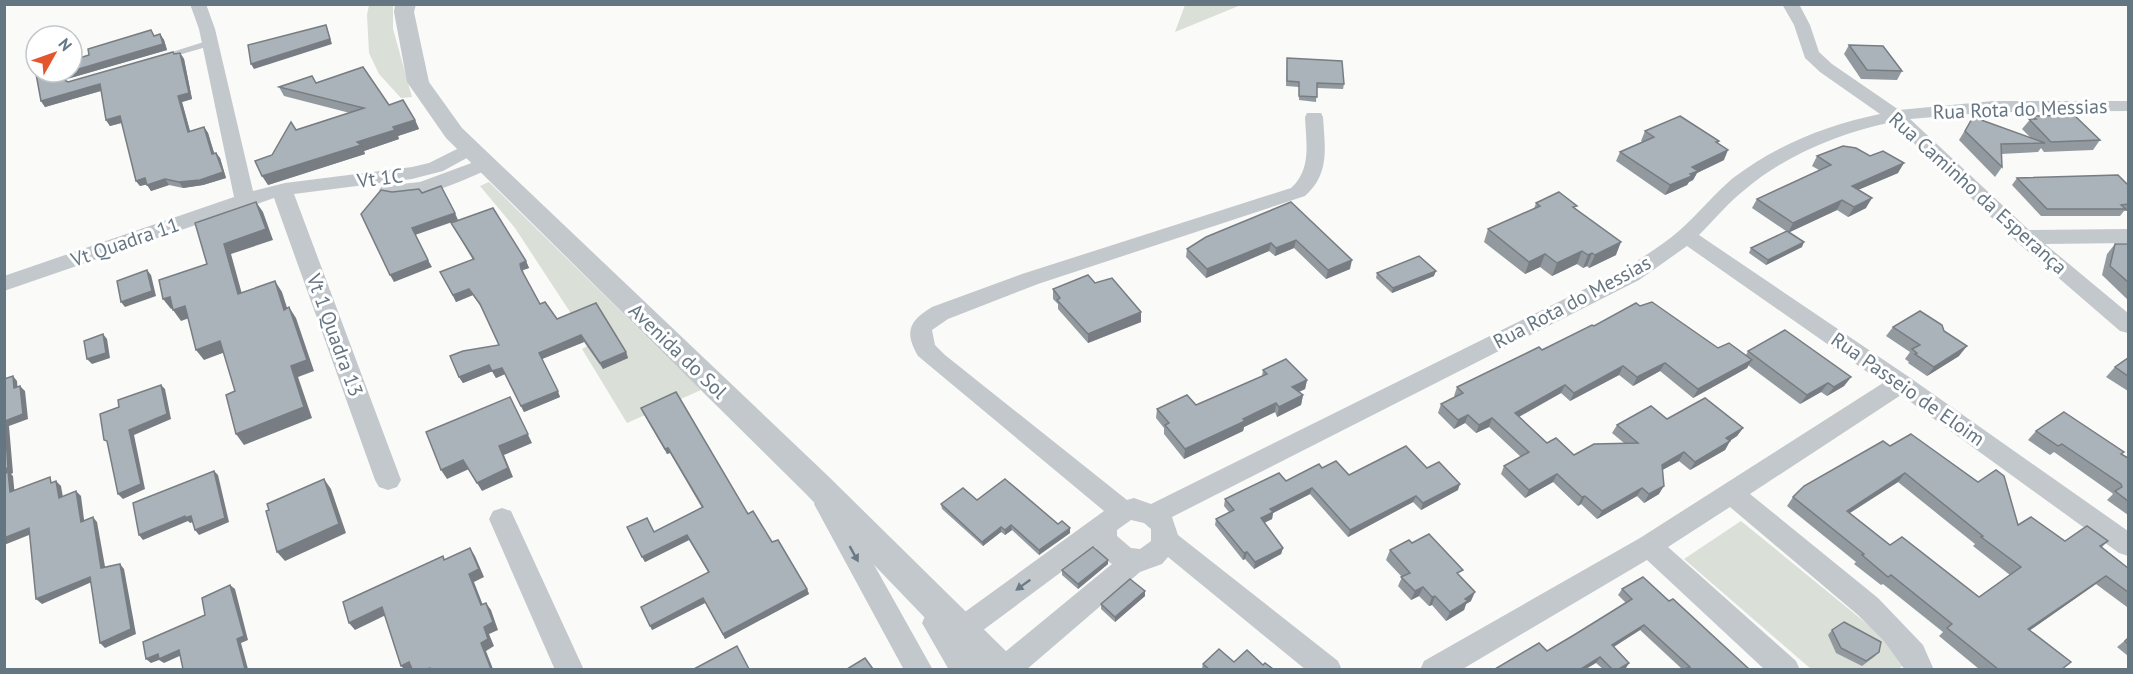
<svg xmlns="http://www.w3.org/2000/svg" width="2133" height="674" font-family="'PT Sans',sans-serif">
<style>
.green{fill:#dadfd7}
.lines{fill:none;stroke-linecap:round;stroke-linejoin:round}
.service{fill:#c3c8cc;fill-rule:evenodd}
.minor{fill:#c3c8cc;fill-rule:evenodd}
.tertiary{fill:#c3c8cc;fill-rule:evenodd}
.wall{fill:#929a9f;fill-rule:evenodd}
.shaded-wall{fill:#777d82}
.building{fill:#aab3b9;stroke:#777d82;stroke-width:1.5;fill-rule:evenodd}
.oneway{fill:#6a7a87}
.labels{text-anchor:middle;stroke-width:6;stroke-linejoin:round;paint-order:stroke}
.street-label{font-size:20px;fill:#657683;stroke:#fff}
</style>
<rect width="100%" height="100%" fill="#fafaf8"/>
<g class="green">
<path d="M369,5H393V29L412,97L401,98L379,74L369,53L367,15Z"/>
<path d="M1185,5V4L1241,5L1175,32Z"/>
<path d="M489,182L701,390L627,423L582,349L591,344L515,228L480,186Z"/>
<path d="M1741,521L1910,659L1899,669H1811L1684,559Z"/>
</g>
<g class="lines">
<path class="service" d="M210,40L215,43L213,45L158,61L153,58Z"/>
<g class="minor">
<path d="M190,4H206L215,29L253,191L285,183L412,167L429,163L469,143L476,145L479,149L476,153L443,171L412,179L294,194L401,480L397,487L388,490L379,487L375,480L274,198L4,291V276L234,197L199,29Z"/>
<path d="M1782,4H1799L1810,25L1819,52L1832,64L1899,110L1993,101H2128V111L1993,112L1910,119L2029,230L2128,229V243L2045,244L2128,313V333L2120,331L2017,242L1892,122C1837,134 1785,155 1742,192C1726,205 1713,221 1699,235L1909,377L2128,531V556L2119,553L1901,395L1750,494L1878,598L1923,645L1934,670H1905L1884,641L1858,615L1730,507L1668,547L1796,661L1800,670H1765L1647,560L1461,670H1420L1424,661L1640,538L1883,383L1687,246L1639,280L1172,517L1178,535L1338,661L1342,670H1306L1168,557L1162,564L1140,572L1026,670H990L994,661L1112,564L1103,558L1095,547L971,639L963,642L979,670H949L922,623L926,614L936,611L946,614L951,622L1104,511L918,356C904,332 909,321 932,307L1022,274L1291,188C1312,169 1306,143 1305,117L1307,113H1321L1323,117C1325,148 1330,174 1305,196L1038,284L948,319L932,330L935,345L945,355L1127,500L1134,498L1151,504L1623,270C1643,257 1663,245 1680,230C1699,213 1714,194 1733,178C1776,145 1827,125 1880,114L1820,72L1805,58L1794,25ZM1131,520L1144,523L1151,529V541L1140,549L1131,548L1117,536V530Z"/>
<path d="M485,158L492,160L495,164L492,168C459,181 419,204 382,194L379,190L382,186L420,182Z"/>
<path d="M827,494L836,497L933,670H904L814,504L818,497Z"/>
<path d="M502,508L511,511L584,670H555L489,519L493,511Z"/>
</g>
<path class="tertiary" d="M395,4H416L414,12L429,82L462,128L827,475L1013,658L1018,670H975L805,493L446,138L407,82L394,12Z"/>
</g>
<g class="wall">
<path d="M160,34L164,40L167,50L67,79L66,81L68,82L180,53L184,59L192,99L182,102L190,132L204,127L208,133L214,153H216L220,158L226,178L203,185L183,188L169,185L151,191L147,184L140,186L136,181L122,123L110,126L106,120L101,91L45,107L41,101L77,63L89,55Z"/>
<path d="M1849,45L1902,71L1897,80L1861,79L1844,54Z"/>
<path d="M1287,58L1344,84L1343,89L1317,88L1316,102L1299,100V87L1286,86Z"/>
<path d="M316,83L389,105L415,120L419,129L398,136L399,139L364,151L365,154L268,185L272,155L296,130L350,113L284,96L279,87Z"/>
<path d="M2033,116L2100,140L2093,150L2044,152L2041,148L2038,152L2001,154L2002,167L1995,177L1959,140L1973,117L2031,138L2022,129Z"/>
<path d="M1645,131L1719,141L1718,143L1724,160L1697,173L1693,180L1689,182L1687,185L1665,195L1616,161L1620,152L1643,142L1641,141Z"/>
<path d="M1817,156L1898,173L1858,190L1866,208L1848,217L1837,210L1789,232L1802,247L1766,265L1749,253L1751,248L1786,231L1752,208L1757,199L1819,170L1812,166Z"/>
<path d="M2017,178L2128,185V211H2124L2120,216H2041L2012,185Z"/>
<path d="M1291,202L1350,269L1326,279L1294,248L1275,256L1269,251L1206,278L1186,257L1187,249Z"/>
<path d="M1536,203L1576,209L1616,255L1589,268L1587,266L1583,268L1577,264L1552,276L1540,267L1525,274L1484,242L1488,229L1534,209Z"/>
<path d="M451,223L526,261L529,268L523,270V273L540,304L557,319L626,352L628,358L603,369L584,342L542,359L560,397L524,412L505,374L496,378L492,371L463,383L459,377L499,345L483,310L473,295L456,302L440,272L473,260Z"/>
<path d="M2115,244H2128V300L2102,275L2107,254Z"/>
<path d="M1377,273L1434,276L1392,293L1376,278Z"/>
<path d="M1095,283L1141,322L1088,343L1058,309V304L1053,299V289Z"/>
<path d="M1640,306L1718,348L1746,355L1748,351L1851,377L1844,386L1827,396L1821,392L1800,404L1748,365L1747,368L1693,398L1660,371L1633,386L1619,375L1570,401L1561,393L1519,417L1547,443L1574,455L1624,443L1612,433L1617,425L1667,419L1743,428L1737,436L1730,441L1725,450L1690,470L1679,461L1662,470L1659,494L1644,503L1637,496L1597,519L1581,504L1578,506L1553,482L1525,498L1501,474L1504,466L1521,457L1489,427L1476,433L1465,423L1454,429L1438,413L1441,404L1456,397L1454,396L1457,387Z"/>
<path d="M1893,327L1944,331L1959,356L1927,376L1908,363L1909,362L1905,359L1910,352L1886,336Z"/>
<path d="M2128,358V391L2106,377L2115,367Z"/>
<path d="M1263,370L1307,380L1305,389L1299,392L1303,395L1301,405L1277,417L1275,412L1244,427L1243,431L1184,459L1164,434V428L1156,418L1157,409L1196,405L1262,376Z"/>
<path d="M641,408L748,514L772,542L807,589L809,594L725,639L705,603L652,630L708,572L689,540L645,562L627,527L654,532L702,508L670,453L667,454L643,413Z"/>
<path d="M2036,431L2122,454L2128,458V515L2107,500L2113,494L2112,493L2054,452L2050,455L2028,440Z"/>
<path d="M1890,446L2018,525L2065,541H2108L2102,547L2128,568V606L2127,607L2096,584L2030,630L2062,669H1979L1939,636L1943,632L1883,584L1881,585L1854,564L1856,562L1787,506L1793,497ZM1898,482L1975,544L1973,546L2010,575L1979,597L1890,545L1850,513Z"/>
<path d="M1322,468L1349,475L1427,468L1458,490L1421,510L1413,502L1348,537L1310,494L1273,513L1272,519L1264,523L1283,548L1281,554L1254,569L1245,559L1243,560L1215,525L1216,519L1229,512L1224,506L1225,499L1286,481Z"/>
<path d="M977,500L1070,528V533L1039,555L1012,530L1005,535L1001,532L983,546L942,509L941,504Z"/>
<path d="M1412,543L1460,576L1471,601L1466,604L1464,610L1446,621L1432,605L1429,606L1419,596L1411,600L1398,586L1402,577L1386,560L1390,550Z"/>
<path d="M1108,564L1078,589L1062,575V570Z"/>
<path d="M1622,589L1669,601L1749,669H1682L1640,630L1614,647L1629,663L1624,669H1603L1596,663L1547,651L1574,635L1626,603L1618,595Z"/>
<path d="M1145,596L1115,622L1101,609V604Z"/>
<path d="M1832,630L1879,652L1874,657L1862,666L1836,653L1828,635Z"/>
<path d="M2128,638V656L2117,647Z"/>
<path d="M1234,662L1263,665L1273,669H1203L1202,668L1203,664Z"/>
</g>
<g class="shaded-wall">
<path d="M326,25L332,44L254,69L251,64Z"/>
<path d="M160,34L164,40L167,50L67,79L64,83L60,78L63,73L72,72V71Z"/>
<path d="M180,53L184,59L192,99L182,102L192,138L188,132L178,96Z"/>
<path d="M100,84L104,90L45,107L41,101Z"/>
<path d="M120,116L124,122L110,126L106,120Z"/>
<path d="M415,120L419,129L398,136L399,139L364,151L365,154L268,185L262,176L357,142L393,127Z"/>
<path d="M204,127L208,133L216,159L212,154Z"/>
<path d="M1728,150L1724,160L1697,173L1693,180L1689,182L1687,185L1665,195L1670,185L1692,167Z"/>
<path d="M216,153L220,158L226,178L203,185L183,188L179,182Z"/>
<path d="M1904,163L1898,173L1846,195L1852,186Z"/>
<path d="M145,178L149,184L140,186L136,181Z"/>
<path d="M165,179L169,185L151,191L147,185Z"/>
<path d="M1872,198L1866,208L1848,217L1854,207Z"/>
<path d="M1842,200L1837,210L1788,233L1793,223Z"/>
<path d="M256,202L263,212L273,240L231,254L245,305L238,294L224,244Z"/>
<path d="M455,213L458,220L415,235L412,228Z"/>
<path d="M1296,240L1294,248L1275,256L1276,248Z"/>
<path d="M1621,242L1616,255L1589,268L1595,255Z"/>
<path d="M1804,242L1802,247L1766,265L1768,260Z"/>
<path d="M1271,243L1269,251L1206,278L1207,269Z"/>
<path d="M1582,251L1577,264L1552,276L1557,263Z"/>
<path d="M1592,253L1587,266L1583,268L1588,255Z"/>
<path d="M1545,254L1540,267L1525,274L1529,262Z"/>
<path d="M428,260L432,267L394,282L390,275Z"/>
<path d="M1352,260L1350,269L1326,279L1328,270Z"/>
<path d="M526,261L529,268L523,270L524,275L520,264Z"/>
<path d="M147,270L151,275L156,296L125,307L121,302Z"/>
<path d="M1436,271L1434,276L1392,293L1393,288Z"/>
<path d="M275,281L282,292L291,320L284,310Z"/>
<path d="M469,289L473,295L456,302L453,295Z"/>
<path d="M170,297L178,307L171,309L163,299Z"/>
<path d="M185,306L192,317L181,321L173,310Z"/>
<path d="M289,307L296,318L314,371L298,377L312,418L244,445L236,434L291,366Z"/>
<path d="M1141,312V322L1088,343V334Z"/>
<path d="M103,334L107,339L110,358L92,364L87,359Z"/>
<path d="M581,335L584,342L542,359L539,353Z"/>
<path d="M220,341L228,351L204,360L196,350Z"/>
<path d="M1967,346L1959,356L1927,376L1934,367Z"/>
<path d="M626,352L628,358L603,369L600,363Z"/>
<path d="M1752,360L1747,368L1693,398L1698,389Z"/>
<path d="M1665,363L1660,371L1633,386L1637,377Z"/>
<path d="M489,365L493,371L463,383L459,377Z"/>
<path d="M1623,366L1619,375L1570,401L1574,393Z"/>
<path d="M502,368L505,374L496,378L492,371Z"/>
<path d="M13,376L17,381L18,393L14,388Z"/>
<path d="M1851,377L1844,386L1827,396L1834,387Z"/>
<path d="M1307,380L1305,389L1290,396L1292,387Z"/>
<path d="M1828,383L1821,392L1800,404L1807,395Z"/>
<path d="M161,385L165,389L171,419L134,435L145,489L123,499L118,494L129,430Z"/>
<path d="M1565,385L1561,393L1511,421L1515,413Z"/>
<path d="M20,386L25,391L28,419L9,426L13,473L11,474L13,476L15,497L10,492L4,476L5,421Z"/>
<path d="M558,391L560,397L524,412L521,406Z"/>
<path d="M1303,395L1301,405L1277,417L1279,407Z"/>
<path d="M510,397L532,443L504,455L513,477L482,491L477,483L499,446Z"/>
<path d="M1276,403L1275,412L1244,427L1243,431L1184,459L1185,449L1243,419Z"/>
<path d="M1468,415L1465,423L1454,429L1458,420Z"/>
<path d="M1492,418L1489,427L1476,433L1479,425Z"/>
<path d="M1743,428L1737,436L1721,446L1726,438Z"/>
<path d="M1730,441L1725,450L1690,470L1695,462Z"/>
<path d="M668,448L670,453L667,454L665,449Z"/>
<path d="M1684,452L1679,461L1657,473L1662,465Z"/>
<path d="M463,460L469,469L447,479L441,470Z"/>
<path d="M214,471L218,475L229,522L199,535L195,530Z"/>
<path d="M1905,473L1898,482L1840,519L1847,511Z"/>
<path d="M1557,474L1553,482L1525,498L1529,490Z"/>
<path d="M324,479L331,489L346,533L285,561L277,552Z"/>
<path d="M56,481L61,486L64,503L59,498Z"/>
<path d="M1460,484L1458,490L1421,510L1423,503Z"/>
<path d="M1664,486L1659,494L1644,503L1649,494Z"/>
<path d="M1312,488L1310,494L1273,513L1272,519L1260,525L1261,518L1270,509Z"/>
<path d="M1642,488L1637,496L1597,519L1602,511Z"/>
<path d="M76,491L81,496L85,527L81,522Z"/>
<path d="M1416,496L1413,502L1348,537L1350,530Z"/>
<path d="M1585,496L1581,504L1578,506L1582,497Z"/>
<path d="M185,516H191L196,521L190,523L188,521L143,540L139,535Z"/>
<path d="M93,517L97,522L106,572L101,568Z"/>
<path d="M1011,525L1012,530L1005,535V530Z"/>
<path d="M1001,527V532L983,546L982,542Z"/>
<path d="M29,528L34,533L4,545V538Z"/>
<path d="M1070,528V533L1039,555V550Z"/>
<path d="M687,535L689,540L645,562L642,557Z"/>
<path d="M470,548L475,556L484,577L474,582L486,613L481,605L469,574Z"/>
<path d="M1283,548L1281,554L1254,569L1255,562Z"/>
<path d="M1247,552L1245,559L1243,560L1244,553Z"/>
<path d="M1108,560V564L1078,589V584Z"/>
<path d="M120,564L124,569L136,634L105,648L100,643Z"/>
<path d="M2106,576L2096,584L2019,638L2028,629Z"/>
<path d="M90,577L94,581L42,604L36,599Z"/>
<path d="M230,585L235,589L248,640L241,643L248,669H245L237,639Z"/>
<path d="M1423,587L1419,596L1411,600L1415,591Z"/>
<path d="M807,589L809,594L725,639L723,634Z"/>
<path d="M1145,591V596L1115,622V617Z"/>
<path d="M1475,592L1471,601L1466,604L1464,610L1446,621L1450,612L1465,599Z"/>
<path d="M1435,596L1432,605L1429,606L1432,597Z"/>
<path d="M703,598L705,603L652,630L650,626Z"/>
<path d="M486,603L491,610L498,630L489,634L494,646L486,651L493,669H491L481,643L484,627Z"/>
<path d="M382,607L388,614L355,630L349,623Z"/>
<path d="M1644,625L1640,630L1608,650L1612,645Z"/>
<path d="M179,650L184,654L164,663L159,660L151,663L146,659L158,654Z"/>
<path d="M1600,657L1596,663L1586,669H1581Z"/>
<path d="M409,662L415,669H404L401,666Z"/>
<path d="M1629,663L1626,668L1624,669H1619Z"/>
</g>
<g class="building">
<path d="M326,25L330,39L251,64L248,45Z"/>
<path d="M151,30L154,36L160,34L163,44L72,71V64L77,63L76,59L89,55L88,49Z"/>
<path d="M1849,45L1883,46L1902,71L1867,70Z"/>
<path d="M173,52L174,54L180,53L189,93L178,96L188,132L204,127L212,154L216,153L223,172L200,180L179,182L165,179L147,185L145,178L136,181L120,116L106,120L100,84L41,101L36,74L44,72H67L63,73L60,78L68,82Z"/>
<path d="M1287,58L1342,61L1344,84L1317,83V97L1299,96V82L1287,81Z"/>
<path d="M363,67L389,105L403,100L415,120L393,127L395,130L357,142L361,145L262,176L255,161L272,155L291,122L296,130L364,108L279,87L312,76L316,83Z"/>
<path d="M2074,115L2100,140L2051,142L2029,119H2036L2033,116Z"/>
<path d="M1680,116L1719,141L1716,142L1728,150L1692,167L1698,171L1690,174L1692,176L1670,185L1620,152L1654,137L1645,131Z"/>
<path d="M1973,117L2045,143L2001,144L2002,167L1965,131Z"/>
<path d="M1843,146L1856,148L1870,156L1883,151L1904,163L1852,186L1872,198L1854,207L1842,200L1793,223L1757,199L1831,165L1817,156Z"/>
<path d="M2118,175L2128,185V204L2121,205L2126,209H2047L2017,178Z"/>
<path d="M441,186L455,213L412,228L428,260L390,275L361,214L381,190L392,192L419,189L422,193Z"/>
<path d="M1559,192L1577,206L1573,207L1621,242L1595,255L1592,253L1588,255L1582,251L1557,263L1545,254L1529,262L1488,229L1540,206L1536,203Z"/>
<path d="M256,202L266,229L224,244L238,294L275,281L284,310L289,307L307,360L291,366L304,407L236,434L226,395L235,391L220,341L196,350L185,306L173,310L170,297L163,299L159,280L207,264L195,223Z"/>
<path d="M1291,202L1352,260L1328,270L1296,240L1276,248L1271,243L1207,269L1187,249L1206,237Z"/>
<path d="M493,208L526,261L520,264L521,269L540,304L545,302L557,319L596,303L626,352L600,363L581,335L539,353L558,391L521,406L502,368L492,371L489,365L459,377L450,356L463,351L499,345L480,304L469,289L453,295L440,272L474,259L451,223Z"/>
<path d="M1787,231L1804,242L1768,260L1751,248Z"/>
<path d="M2115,244H2128V282L2110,266Z"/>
<path d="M1419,256L1436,271L1393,288L1377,273Z"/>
<path d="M147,270L152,291L121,302L117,281Z"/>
<path d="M1088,275L1095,283L1112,278L1141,312L1088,334L1057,300L1060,298L1053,289Z"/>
<path d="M1652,302L1718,348L1729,343L1752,360L1698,389L1665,363L1637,377L1623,366L1574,393L1565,385L1515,413L1547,443L1556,438L1574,455L1594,444L1638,443L1617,425L1651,406L1667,419L1705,398L1743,428L1726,438L1730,441L1695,462L1684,452L1662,465L1664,486L1649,494L1642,488L1602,511L1585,496L1582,497L1557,474L1529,490L1504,466L1529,452L1492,418L1479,425L1468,415L1458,420L1441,404L1463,393L1457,387L1539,347L1542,350L1592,325L1594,326L1636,303L1640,306Z"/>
<path d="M1920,311L1942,325L1944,331L1967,346L1934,367L1915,354L1917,353L1912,349L1920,345L1893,327Z"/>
<path d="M1785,330L1851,377L1834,387L1828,383L1807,395L1748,351Z"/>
<path d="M103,334L106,353L87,359L84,341Z"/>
<path d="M2128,358V376L2115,367Z"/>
<path d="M1286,359L1307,380L1292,387L1303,395L1279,407L1276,403L1243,419L1245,421L1185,449L1165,425L1169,423L1157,409L1187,395L1196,405L1267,374L1263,370Z"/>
<path d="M13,376L14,388L20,386L23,414L5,421L8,468L4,469V379Z"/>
<path d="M161,385L167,414L129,430L141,484L118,494L107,441L104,440L100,414L119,407L118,400Z"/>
<path d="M676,392L748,514L753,511L772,542L778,540L807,589L723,634L703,598L650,626L641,607L709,572L687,535L642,557L627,527L647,518L654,532L703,507L668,448L665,449L641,408Z"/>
<path d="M510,397L528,434L499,446L508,468L477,483L463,460L441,470L426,432Z"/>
<path d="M2064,412L2124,452L2121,454L2128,458V501L2115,491L2122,487L2121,484L2062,444L2058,446L2036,431Z"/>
<path d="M1911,434L1978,482L1996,470L2004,476L2018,525L2031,517L2065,541L2087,526L2108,541L2100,546L2128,568V592L2106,576L2028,629L2071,662L2062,669H1998L1947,628L1952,624L1891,575L1888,577L1862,555L1864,554L1793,497L1804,486L1883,441L1890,446ZM1905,473L1983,536L1981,537L2021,567L1979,597L1902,537L1890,545L1847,511Z"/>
<path d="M1406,446L1427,468L1439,462L1460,484L1423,503L1416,496L1350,530L1312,488L1270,509L1273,512L1261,518L1283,548L1255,562L1247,552L1244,553L1216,519L1234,510L1225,499L1279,473L1286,481L1319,464L1322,468L1336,461L1349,475Z"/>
<path d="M8,471L10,492L50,477L51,483L56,481L59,498L76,491L81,522L93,517L101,568L120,564L131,629L100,643L90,577L36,599L29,528L4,538V475Z"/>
<path d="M214,471L225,518L195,530L191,516L185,518V516L139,535L133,503Z"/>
<path d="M324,479L339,524L277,552L266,511L269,510L267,504Z"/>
<path d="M1005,479L1058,524L1062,521L1070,528L1039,550L1011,525L1005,530L1001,527L982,542L941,504L963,488L977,500Z"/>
<path d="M1429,534L1463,570L1457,573L1475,592L1465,599L1468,601L1450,612L1435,596L1432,597L1423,587L1415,591L1401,577L1410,573L1390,550L1409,540L1412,543Z"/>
<path d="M1093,547L1108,560L1078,584L1062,570Z"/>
<path d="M470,548L479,569L469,574L481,605L486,603L493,622L484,627L488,639L481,643L491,669H431L430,668L427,669H412L409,662L401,666L382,607L349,623L343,602L443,556L444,560Z"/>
<path d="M1643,577L1669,601L1673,599L1749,669H1685L1690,667L1644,625L1612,645L1629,663L1619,669H1612L1600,657L1581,669H1495L1539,643L1547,651L1574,635L1632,599L1622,589Z"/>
<path d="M1130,579L1145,591L1115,617L1101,604Z"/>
<path d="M230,585L244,636L237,639L245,669H183L179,650L159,659L158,654L146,659L143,642L205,615L202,598Z"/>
<path d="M1844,622L1881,642L1879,652L1866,661L1841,648L1832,630Z"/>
<path d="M2128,638V644L2125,641Z"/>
<path d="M737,646L749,669H694Z"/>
<path d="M1219,649L1234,662L1247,650L1263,665L1265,663L1273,669H1209L1203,664Z"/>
<path d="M865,658L873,669H847Z"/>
</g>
<defs><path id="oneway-solid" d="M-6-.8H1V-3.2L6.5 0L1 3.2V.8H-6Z" transform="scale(1.5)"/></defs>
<g class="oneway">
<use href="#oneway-solid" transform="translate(854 554) rotate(61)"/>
<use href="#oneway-solid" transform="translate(1023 585) rotate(144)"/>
</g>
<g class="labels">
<g class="street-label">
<text transform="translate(2020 109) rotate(-2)" y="7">Rua Rota do Messias</text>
<text transform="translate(380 178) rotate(-7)" y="7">Vt 1C</text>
<text transform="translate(1978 193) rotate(42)" y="7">Rua Caminho da Esperança</text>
<text transform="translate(125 242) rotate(-19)" y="7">Vt Quadra 11</text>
<text transform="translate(1572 302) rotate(-28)" y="7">Rua Rota do Messias</text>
<text transform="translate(335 335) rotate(70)" y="7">Vt 1 Quadra 13</text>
<text transform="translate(678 351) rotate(44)" y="7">Avenida do Sol</text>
<text transform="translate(1908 389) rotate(35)" y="7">Rua Passeio de Eloim</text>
</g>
</g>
<rect width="2133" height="674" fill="none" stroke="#657683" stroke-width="12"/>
<g transform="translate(54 54) rotate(50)"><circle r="28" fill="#ffffff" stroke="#c1c8cd" stroke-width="1.5"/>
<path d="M0-4.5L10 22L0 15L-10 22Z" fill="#e4572e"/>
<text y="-9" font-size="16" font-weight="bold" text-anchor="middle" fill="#657683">N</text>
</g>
</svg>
